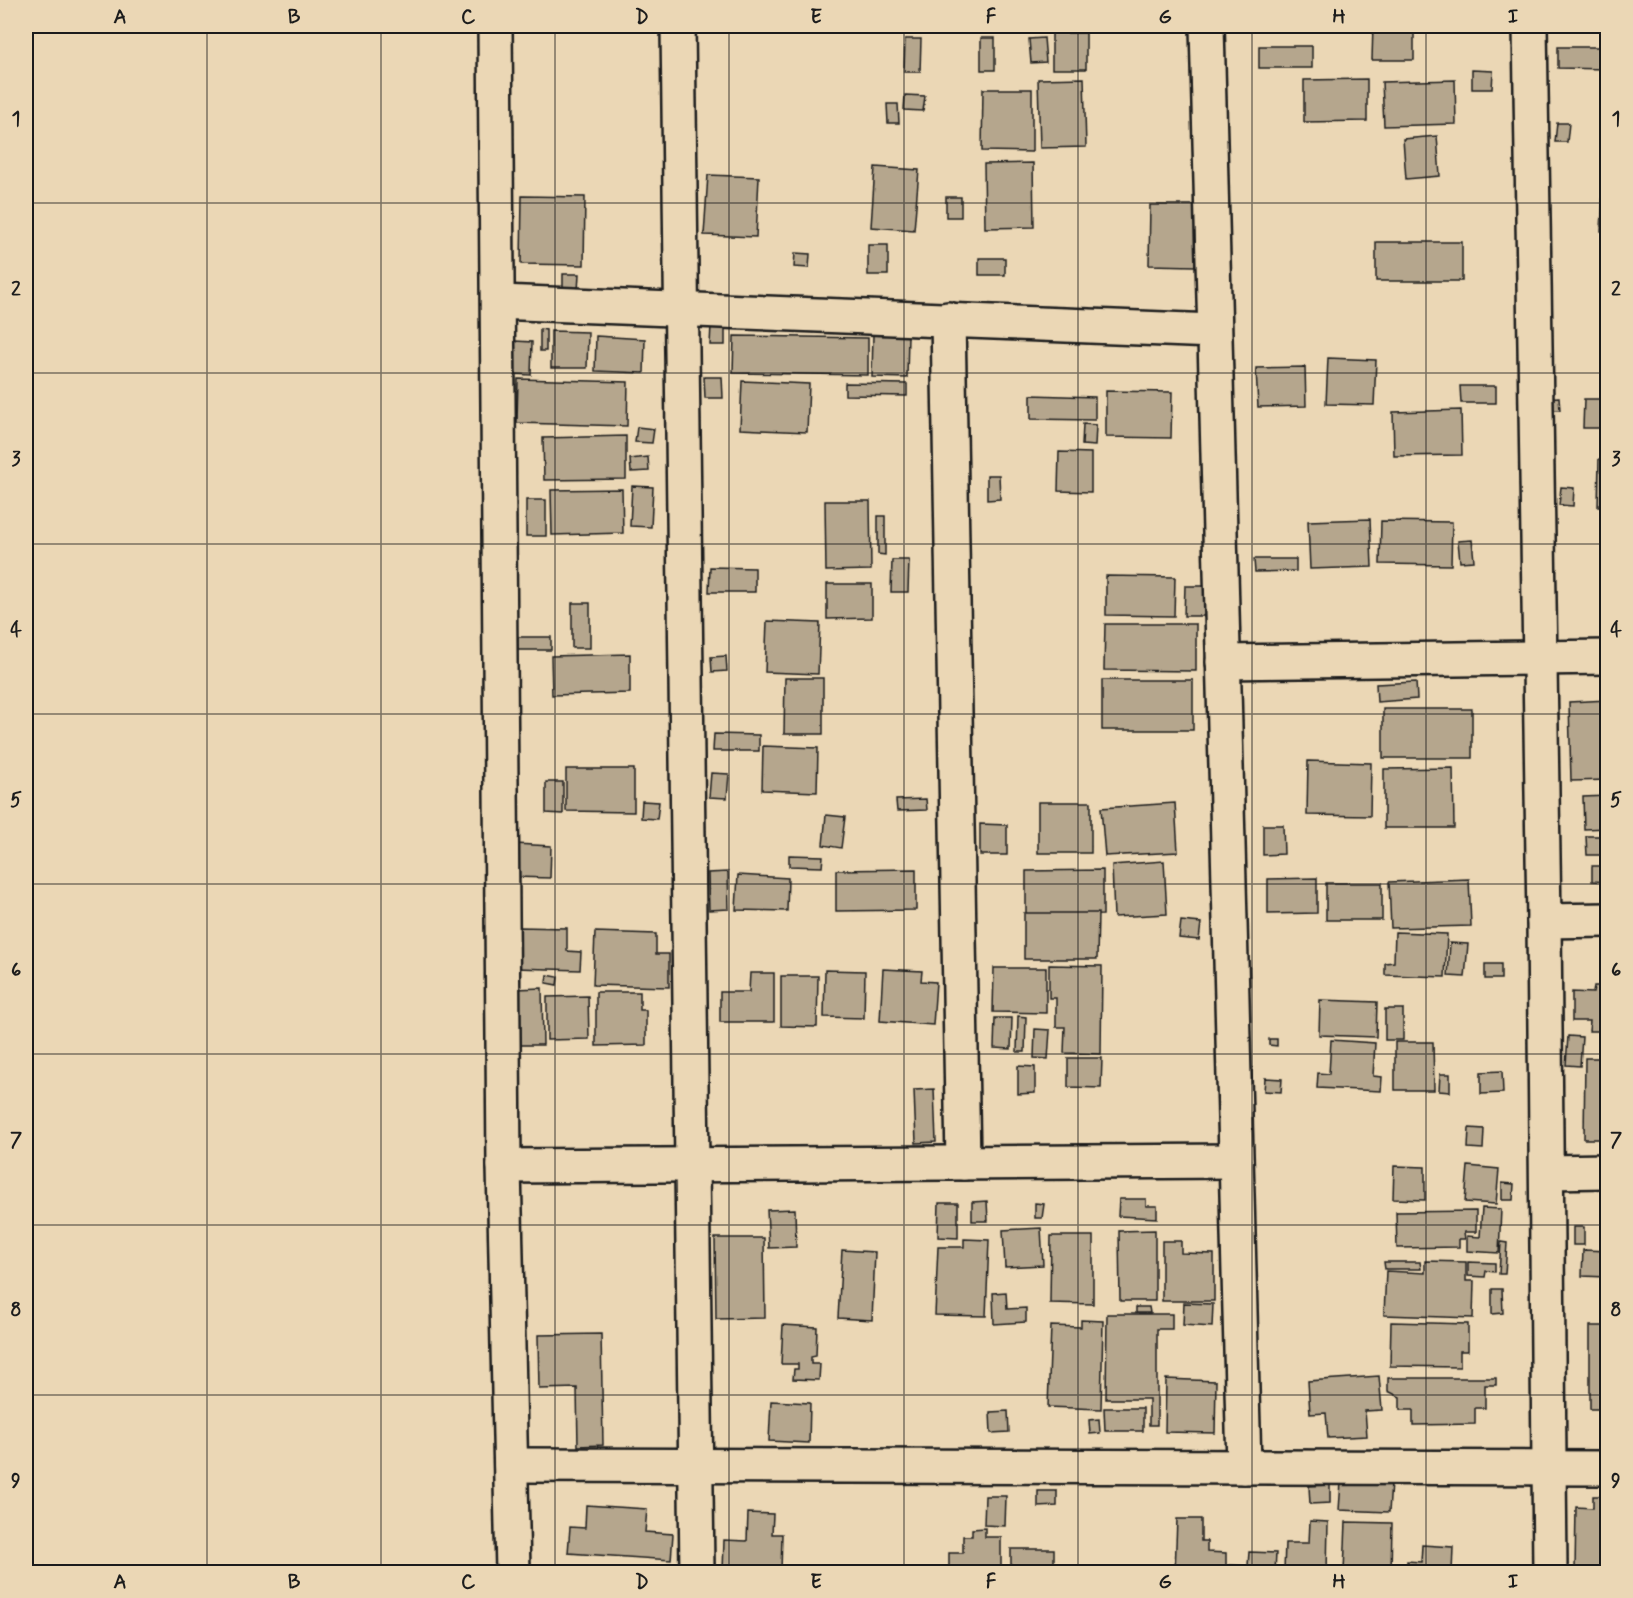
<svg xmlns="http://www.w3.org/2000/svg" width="1633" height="1598" font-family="Mynerve,sans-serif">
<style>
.building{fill:#b5a68d;stroke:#1c1c1c;stroke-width:1.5}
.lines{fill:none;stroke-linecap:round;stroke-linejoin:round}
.street-casing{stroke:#1c1c1c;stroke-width:38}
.street{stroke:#ebd7b5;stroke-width:33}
.grid{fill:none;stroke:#1c1c1c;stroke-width:1.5;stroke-opacity:0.55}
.neatline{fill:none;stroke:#1c1c1c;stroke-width:2}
.grid-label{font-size:20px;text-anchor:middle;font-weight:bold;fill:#1c1c1c}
</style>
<rect width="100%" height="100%" fill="#ebd7b5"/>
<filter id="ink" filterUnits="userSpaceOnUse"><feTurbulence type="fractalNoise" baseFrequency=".0167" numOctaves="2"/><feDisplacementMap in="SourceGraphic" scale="12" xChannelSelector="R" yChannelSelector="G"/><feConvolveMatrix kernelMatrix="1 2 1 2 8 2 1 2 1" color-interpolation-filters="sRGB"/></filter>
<g filter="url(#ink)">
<g class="building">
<path d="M1373,26H1414V60H1372Z"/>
<rect x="1052" y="33" width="34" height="36"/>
<rect x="981" y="38" width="14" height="32"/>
<path d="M1044,38L1046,62L1031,63L1029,39Z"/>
<path d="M905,39H921L920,72H904Z"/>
<rect x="1259" y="46" width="53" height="22"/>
<path d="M1558,47H1607V69L1558,68Z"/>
<path d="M1472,70L1493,71L1492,89H1472Z"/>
<path d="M1084,78L1086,147L1040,148L1038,79Z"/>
<path d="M1367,79V121L1304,122V80Z"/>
<path d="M1455,80L1456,124L1384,126L1382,82Z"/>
<path d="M983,89H1032V152L982,151Z"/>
<path d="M905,95L925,96L923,111L904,110Z"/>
<path d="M887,104H898L899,123H888Z"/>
<path d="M1557,123H1569L1567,142H1555Z"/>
<path d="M1437,136L1440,176L1406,179L1403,139Z"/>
<path d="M1033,163L1034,227L985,228L984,164Z"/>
<path d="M1605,163H1608V186H1604Z"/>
<path d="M875,167L919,170L914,230L871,227Z"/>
<path d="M708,175L759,177L756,237L704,235Z"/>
<path d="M1603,190H1608V231H1601Z"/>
<path d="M522,196L585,197L584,265L521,264Z"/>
<rect x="946" y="197" width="15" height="20"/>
<path d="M1150,205H1196L1195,266L1149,265Z"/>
<rect x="1376" y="242" width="86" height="39"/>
<rect x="868" y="245" width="20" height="30"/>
<path d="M795,253L810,254L809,268L794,267Z"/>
<rect x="979" y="258" width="26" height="17"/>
<path d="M563,274H579L578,291H563Z"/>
<path d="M711,325H725V345H710Z"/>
<path d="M540,329L546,330V351H540Z"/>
<path d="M551,331L588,332L587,368H551Z"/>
<path d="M873,334L908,335L907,378L872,377Z"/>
<path d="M596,336L645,339L644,373L595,371Z"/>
<path d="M734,336L868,338V375L733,373Z"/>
<path d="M515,341L532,342L531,375L513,374Z"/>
<path d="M1328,358L1376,360L1374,405L1326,404Z"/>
<path d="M1305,367L1306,406L1258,407L1256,368Z"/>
<path d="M704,377H722L723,398H705Z"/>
<path d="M518,379L628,382L627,426L517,423Z"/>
<path d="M742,381L809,384L807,432L740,429Z"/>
<path d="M845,383L907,384V396L845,395Z"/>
<path d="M1460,386H1496V403H1461Z"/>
<path d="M1106,391L1172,392L1171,438L1106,437Z"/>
<path d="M1031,395L1095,397V420L1031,419Z"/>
<path d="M1559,397L1560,410L1543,411L1542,398Z"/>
<path d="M1584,399H1608V428H1583Z"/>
<path d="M1461,410L1462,455L1394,456L1393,412Z"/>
<path d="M1083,424L1096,425L1095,446L1082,445Z"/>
<path d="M637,427L654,429L652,443L635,442Z"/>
<path d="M626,436V479L544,480L543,438Z"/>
<path d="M1059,452L1091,453V492L1058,491Z"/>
<path d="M648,457L649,471L631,472L630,459Z"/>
<path d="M1599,459H1608V507H1598Z"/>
<path d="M987,475H999L1000,499L987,500Z"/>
<path d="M632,486L653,487L651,527L630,526Z"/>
<path d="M1561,487L1574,488L1573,506L1559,505Z"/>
<path d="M622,489L623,533L552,535L551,490Z"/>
<rect x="526" y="500" width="20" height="36"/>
<path d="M825,501H870L871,570L826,571Z"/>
<rect x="1605" y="515" width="3" height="64"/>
<path d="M878,516H885V555L878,554Z"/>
<path d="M1370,519L1372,567L1310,569L1308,521Z"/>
<path d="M1381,521L1452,522L1451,565L1380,564Z"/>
<path d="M1472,540L1474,561L1460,562L1458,541Z"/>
<path d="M1254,559H1296V571L1255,572Z"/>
<path d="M892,560H909L908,592H891Z"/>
<path d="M710,567L755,568V592H709Z"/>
<path d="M1106,576L1175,577L1174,616L1106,615Z"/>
<path d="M827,584H872V618L827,619Z"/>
<path d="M1185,586H1207L1206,616H1184Z"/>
<rect x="572" y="603" width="18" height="45"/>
<path d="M767,621L820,623L818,674L765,672Z"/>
<path d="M1105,624H1196V671L1104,670Z"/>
<rect x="518" y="637" width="33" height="13"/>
<path d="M630,654V693L552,695L551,656Z"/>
<path d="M726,656L727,671L712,672L711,657Z"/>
<path d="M785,678H823V734H784Z"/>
<rect x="1102" y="680" width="91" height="50"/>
<path d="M1416,682L1417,699L1377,702L1376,684Z"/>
<path d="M1608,700V780L1571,781L1569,702Z"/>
<rect x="1383" y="709" width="89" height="49"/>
<path d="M714,734L759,735V751H713Z"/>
<path d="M763,746L818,748L817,792L762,790Z"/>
<path d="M1308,761L1371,763L1370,816L1307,815Z"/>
<path d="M1453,768L1454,828H1384V769Z"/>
<path d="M566,769H634V812L566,811Z"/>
<path d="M711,773L729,774L727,798L709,797Z"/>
<path d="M546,782H563V814L546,813Z"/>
<path d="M1608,796V828L1584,829L1583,797Z"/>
<path d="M926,799L927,810L897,811L896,800Z"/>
<path d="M642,801L659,802L657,819L641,818Z"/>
<rect x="1038" y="802" width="53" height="51"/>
<path d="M1175,803L1178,852L1105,856L1101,808Z"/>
<path d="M826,815L845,817L841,848L823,845Z"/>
<path d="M980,824L1007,825V855H980Z"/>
<path d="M1263,825H1283L1284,854L1263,855Z"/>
<path d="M1586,836H1608V855H1587Z"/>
<path d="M515,844L551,846L550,878L514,877Z"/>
<path d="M789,855L823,856L822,867L789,866Z"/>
<path d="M1164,861L1167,914L1114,917L1112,865Z"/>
<path d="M1592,866H1608V882L1592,881Z"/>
<path d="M916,869V910L836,911V870Z"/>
<path d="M1103,870V915L1026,916V871Z"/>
<path d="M728,872L729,909L709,910L708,873Z"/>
<path d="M738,875L788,878L787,911L736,910Z"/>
<path d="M1317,878V913L1268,914V879Z"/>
<path d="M1469,879L1471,926L1391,928L1389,882Z"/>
<rect x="1326" y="883" width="56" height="37"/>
<path d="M1024,913H1098L1097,959H1024Z"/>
<path d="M1181,921L1201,923L1199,940L1179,938Z"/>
<path d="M518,927L567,928V951L581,952L580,970L516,968Z"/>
<path d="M595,932L656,934V954H669V987L593,985Z"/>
<path d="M1395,932L1447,934L1445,977L1385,975V963L1394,962Z"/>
<path d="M1450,943L1468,944L1465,977L1448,976Z"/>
<rect x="1485" y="964" width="16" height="15"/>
<path d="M1049,965L1102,966L1101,1054L1064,1053L1065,1027H1056V998H1049Z"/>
<path d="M994,968H1046V1013L993,1012Z"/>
<path d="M883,969L922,971L921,981L936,982L933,1025L880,1021Z"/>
<path d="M825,970L865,971L864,1018L824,1017Z"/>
<path d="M750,973H774V1022H720V992H749Z"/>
<path d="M547,975L558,977L557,985L546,983Z"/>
<path d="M781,976H818L817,1027L781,1026Z"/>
<path d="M1594,986H1608V1031H1589L1590,1021H1572V992L1593,993Z"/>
<path d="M542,988L543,1045H516V989Z"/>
<path d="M596,992H640V1010H646V1045L596,1046Z"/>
<path d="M588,996L589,1039L547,1040V997Z"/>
<path d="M1320,1000L1377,1002L1376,1037L1319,1035Z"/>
<rect x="1385" y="1009" width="18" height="31"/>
<path d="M1018,1016L1026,1017L1025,1052H1017Z"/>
<path d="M995,1018H1012L1011,1049L994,1048Z"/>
<path d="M1035,1029L1050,1030L1048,1059L1034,1058Z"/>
<path d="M1568,1036L1582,1037L1580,1066L1566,1065Z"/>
<path d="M1269,1039H1277V1046L1269,1045Z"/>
<path d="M1331,1040L1375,1043L1373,1076L1382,1077L1381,1091L1317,1088L1318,1073L1329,1074Z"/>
<path d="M1395,1042H1433L1434,1090H1395Z"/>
<path d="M1068,1058H1102L1101,1088L1068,1087Z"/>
<path d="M1585,1058H1608V1139H1584Z"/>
<path d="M1018,1066L1035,1067V1093L1018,1094Z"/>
<path d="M1502,1071L1503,1093L1481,1094V1072Z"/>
<path d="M1440,1074H1450V1092L1439,1091Z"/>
<path d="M1265,1078L1282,1079L1281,1092L1264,1091Z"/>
<path d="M934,1089L936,1142L916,1143L914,1090Z"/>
<path d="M1469,1128L1484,1129L1483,1149L1468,1148Z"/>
<path d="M1394,1166L1425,1167V1200L1393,1199Z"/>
<path d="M1468,1166L1499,1169L1496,1204L1465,1202Z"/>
<path d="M1502,1183L1514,1184L1513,1200H1502Z"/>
<path d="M1119,1199H1146V1206H1157V1218L1118,1216Z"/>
<path d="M987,1201L988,1221H972V1202Z"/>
<path d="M939,1203H958V1238L938,1237Z"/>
<path d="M1035,1203L1044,1204L1042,1218H1035Z"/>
<path d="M1482,1208L1501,1209L1499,1253L1467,1251V1236L1480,1237Z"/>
<path d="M795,1209L796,1247L769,1248L767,1210Z"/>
<path d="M1476,1211V1232H1464L1465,1239H1459V1247L1397,1248L1396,1212Z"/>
<rect x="1573" y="1227" width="11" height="18"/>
<path d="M1041,1228L1043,1265L1005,1267L1003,1230Z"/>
<path d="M1155,1230V1301H1120L1119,1231Z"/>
<path d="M1051,1236H1093V1304L1050,1303Z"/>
<path d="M715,1238H764L765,1318L716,1319Z"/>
<path d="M964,1239L989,1240L986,1316L935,1315L938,1247H964Z"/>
<path d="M1162,1241H1181V1253L1214,1254V1301H1162Z"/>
<path d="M1501,1242L1507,1243L1505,1274H1499Z"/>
<path d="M842,1250L875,1252L872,1320L838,1318Z"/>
<path d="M1583,1250L1608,1251V1283L1607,1277L1582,1276Z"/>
<path d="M1425,1261L1466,1262V1281H1474L1473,1318L1384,1315L1386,1271L1425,1273Z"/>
<path d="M1384,1262H1420L1421,1269H1385Z"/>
<path d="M1468,1262L1495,1263V1272L1486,1271L1485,1277L1468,1276Z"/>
<path d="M1492,1289H1502L1503,1313L1492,1314Z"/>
<path d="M1006,1292L1007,1309L1026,1308V1322L994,1324L993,1293Z"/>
<path d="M1184,1303L1213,1304L1212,1327L1183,1325Z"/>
<path d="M1136,1307H1149L1150,1313H1136Z"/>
<path d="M1107,1314H1172V1329H1157V1425H1149V1399H1106Z"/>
<path d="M1081,1320L1103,1321L1101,1409L1048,1407L1051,1326L1081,1327Z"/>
<path d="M1391,1322L1468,1324V1351H1460V1367L1390,1366Z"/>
<path d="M783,1325L817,1327L816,1356L811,1357V1364H820L819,1380L793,1379L794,1369H798V1364H781Z"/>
<rect x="1590" y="1326" width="18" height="83"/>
<path d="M601,1334L603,1445L578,1446L577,1388L539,1389L538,1335Z"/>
<path d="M1379,1376L1382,1410L1365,1411L1367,1436L1328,1438L1326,1413L1310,1414L1308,1381Z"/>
<path d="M1388,1378H1496V1385H1485V1408H1475V1424L1413,1425V1410H1400V1397L1388,1391Z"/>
<path d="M1166,1379L1216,1381L1215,1433L1165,1432Z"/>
<path d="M771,1401L810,1403L809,1443L769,1441Z"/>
<path d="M1104,1408H1143V1431H1105Z"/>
<path d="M1008,1411L1009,1432L991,1433L990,1412Z"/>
<path d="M1099,1419L1100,1433L1090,1434L1089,1420Z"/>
<path d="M1372,1468H1392L1389,1512L1339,1510L1341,1482L1371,1484Z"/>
<path d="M1606,1484L1608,1572H1575L1576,1507L1593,1508V1496H1606Z"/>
<path d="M1330,1485V1503L1310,1504L1309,1486Z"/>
<path d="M1038,1491H1057V1506L1038,1507Z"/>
<path d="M985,1496H1006L1005,1526L984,1525Z"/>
<path d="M586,1505L647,1509L645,1532L673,1534L671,1560L568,1553L570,1527L585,1528Z"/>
<path d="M748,1513L773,1514L772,1534H782L781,1572H723L724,1540L747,1541Z"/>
<path d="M1177,1519H1201V1541H1207V1552L1226,1553V1572H1175Z"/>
<path d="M1310,1521L1328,1522L1327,1572H1284L1285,1543H1309Z"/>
<path d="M1346,1522L1392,1523L1391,1572H1344Z"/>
<path d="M985,1528V1537H1001V1572H949V1553H963V1536H972V1529Z"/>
<path d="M1422,1545L1453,1547L1452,1572H1407V1561L1421,1562Z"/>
<rect x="1011" y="1549" width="43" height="23"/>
<path d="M1249,1552L1276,1553L1275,1572H1229V1565L1248,1566Z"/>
</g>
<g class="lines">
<g class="street-casing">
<g id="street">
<path d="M495,26L504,1166L513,1572"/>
<path d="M678,26L697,1572"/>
<path d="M1207,26L1244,1467"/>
<path d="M1530,26L1544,921L1550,1572"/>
<path d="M498,302L1214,331"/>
<path d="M948,319L963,1163"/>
<path d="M1223,662L1608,657"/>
<path d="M1544,921L1608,920"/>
<path d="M504,1166L1236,1161"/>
<path d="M1547,1172L1608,1171"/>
<path d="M511,1465L1608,1468"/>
</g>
</g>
<use href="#street" class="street"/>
</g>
</g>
<path class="grid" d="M207,26V1572M381,26V1572M555,26V1572M729,26V1572M904,26V1572M1078,26V1572M1252,26V1572M1426,26V1572M26,203H1608M26,373H1608M26,544H1608M26,714H1608M26,884H1608M26,1054H1608M26,1225H1608M26,1395H1608"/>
<rect width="1633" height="1598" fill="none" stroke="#ebd7b5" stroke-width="66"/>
<rect x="33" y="33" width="1567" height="1532" class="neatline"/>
<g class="grid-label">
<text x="120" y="23">A</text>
<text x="294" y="23">B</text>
<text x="468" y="23">C</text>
<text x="642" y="23">D</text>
<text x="816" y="23">E</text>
<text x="991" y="23">F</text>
<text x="1165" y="23">G</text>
<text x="1339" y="23">H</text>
<text x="1513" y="23">I</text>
<text x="16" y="125">1</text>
<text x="1616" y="125">1</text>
<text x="16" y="295">2</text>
<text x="1616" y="295">2</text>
<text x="16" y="465">3</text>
<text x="1616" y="465">3</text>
<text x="16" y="636">4</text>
<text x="1616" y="636">4</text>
<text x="16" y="806">5</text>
<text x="1616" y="806">5</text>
<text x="16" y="976">6</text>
<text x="1616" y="976">6</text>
<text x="16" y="1146">7</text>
<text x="1616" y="1146">7</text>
<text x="16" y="1316">8</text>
<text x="1616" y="1316">8</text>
<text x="16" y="1487">9</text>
<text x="1616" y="1487">9</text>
<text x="120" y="1588">A</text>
<text x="294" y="1588">B</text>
<text x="468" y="1588">C</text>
<text x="642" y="1588">D</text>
<text x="816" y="1588">E</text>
<text x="991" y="1588">F</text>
<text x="1165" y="1588">G</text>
<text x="1339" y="1588">H</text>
<text x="1513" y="1588">I</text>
</g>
</svg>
